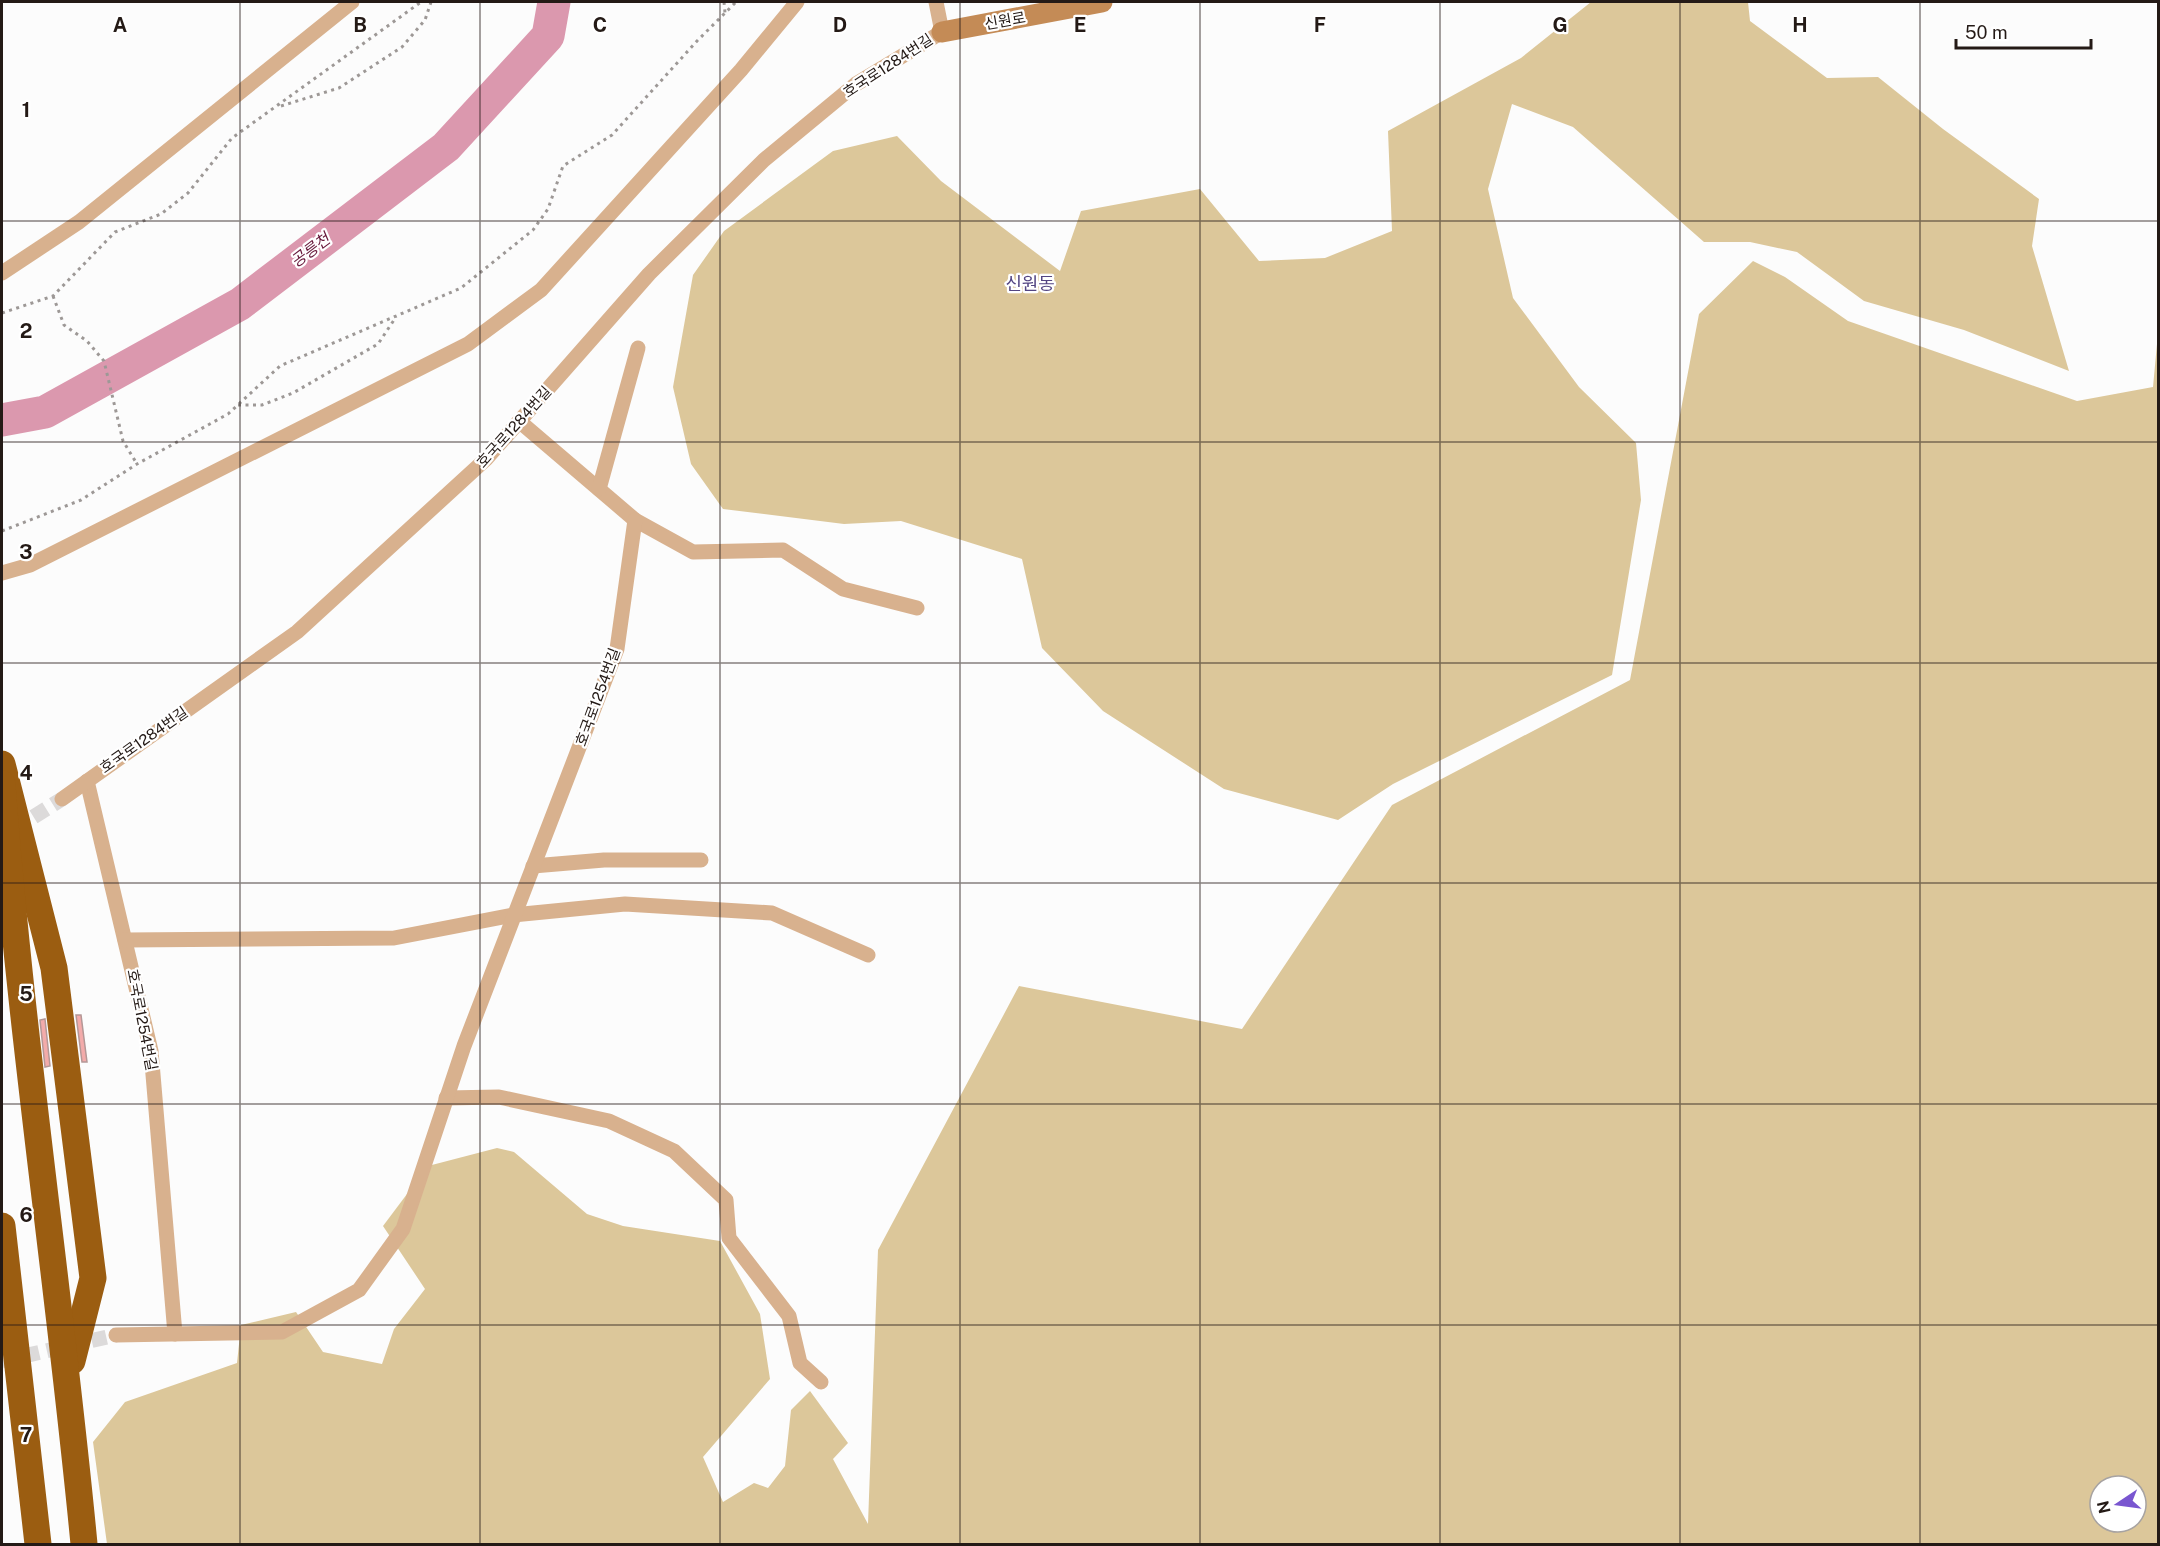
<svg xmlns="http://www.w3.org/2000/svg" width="2160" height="1546" font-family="'Public Sans','Noto Sans KR',sans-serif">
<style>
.green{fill:#dcc79a;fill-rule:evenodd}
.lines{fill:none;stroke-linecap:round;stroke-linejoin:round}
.river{stroke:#db98ae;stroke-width:33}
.building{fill:#f3abaa;stroke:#b49796;stroke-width:1.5}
.street-tunnel{stroke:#dcdada;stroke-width:15;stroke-dasharray:15 8;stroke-linecap:butt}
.path{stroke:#9d9896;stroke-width:3;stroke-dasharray:3 4.5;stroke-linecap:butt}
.street{stroke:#d8b18e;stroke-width:15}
.secondary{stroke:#c48b56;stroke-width:21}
.highway{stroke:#9b5d11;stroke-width:27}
.grid{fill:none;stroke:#241a16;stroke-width:1.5;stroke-opacity:0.55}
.labels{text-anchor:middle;stroke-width:4.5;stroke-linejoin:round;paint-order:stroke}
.street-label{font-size:15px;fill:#241a16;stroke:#fff}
.water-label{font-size:16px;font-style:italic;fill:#66183a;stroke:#fff}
.quarter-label{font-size:18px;fill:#534582;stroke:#fff}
.grid-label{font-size:20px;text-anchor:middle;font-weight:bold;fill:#241a16;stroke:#fff;stroke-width:4.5;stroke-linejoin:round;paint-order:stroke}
</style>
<rect width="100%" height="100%" fill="#fcfcfc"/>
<g class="green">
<path d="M1591,2H1748L1750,21L1827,78L1878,77L1943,129L2039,199L2032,246L2069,371L1964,330L1864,301L1797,252L1750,242H1704L1573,127L1512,104L1488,189L1513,298L1579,387L1636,443L1641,500L1612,675L1393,784L1338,820L1224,789L1103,711L1042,648L1022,559L901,521L844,524L723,509L691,464L673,387L693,275L724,231L833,151L897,136L941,181L1060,271L1081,211L1200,189L1259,261L1325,258L1392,231L1388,131L1521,58Z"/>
<path d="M1753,261L1785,277L1848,321L2077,401L2153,387L2158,333V1544H107L93,1442L125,1402L237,1363L241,1325L296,1312L323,1352L382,1364L394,1329L425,1289L383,1226L428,1166L497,1148L514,1152L587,1214L623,1226L720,1241L760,1314L770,1379L703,1457L723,1502L754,1483L768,1488L785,1466L791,1410L810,1391L848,1443L833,1459L868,1524L878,1250L1019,986L1242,1029L1392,805L1630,680L1699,314ZM2100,1486H2136V1522H2100Z"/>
</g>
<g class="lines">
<path class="river" d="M2,420L45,412L240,304L446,147L548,36L554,2"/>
</g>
<g class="building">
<path d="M76,1015H81L87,1062H82Z"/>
<path d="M45,1019L50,1066L45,1067L40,1020Z"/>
</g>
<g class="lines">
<g class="street-tunnel">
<path d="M14,829L62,799"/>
<path d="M2,1361L116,1335"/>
</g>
<g class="path">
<path d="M724,2L725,13"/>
<path d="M281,106L339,88L402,47L425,20L431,2"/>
<path d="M53,296L64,325L87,341L104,361L123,441L137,464"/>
<path d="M2,313L53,296L115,232L161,214L188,193L232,138L421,2"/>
<path d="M238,405H262L293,393L378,344L396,317"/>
<path d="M2,531L81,500L137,464L228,414L280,366L461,288L533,230L548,209L563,166L612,135L697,41L736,2"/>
</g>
<g class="street">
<path d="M2,273L79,222L352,2"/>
<path d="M519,421L635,520L693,552L783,550L843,589L917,608"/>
<path d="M599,489L638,348"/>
<path d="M2,573L30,565L468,344L541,290L741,70L797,2"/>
<path d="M87,781L151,1051L175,1334"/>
<path d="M62,799L297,632L486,459L649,274L764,160L856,84L942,32L936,2"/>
<path d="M533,866L604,860H701"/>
<path d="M125,940L394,938L513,915L625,904L772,913L868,955"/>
<path d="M446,1098L499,1097L609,1121L674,1151L726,1200L729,1238L789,1316L800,1363L821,1382"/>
<path d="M116,1335L282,1332L359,1290L403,1229L464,1046L617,649L635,520"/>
</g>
<path class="secondary" d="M942,32L1102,2"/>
<g class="highway">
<path d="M2,764L54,968L93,1278L72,1361"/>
<path d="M2,784C21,1039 60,1291 84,1544"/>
<path d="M2,1226L38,1544"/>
</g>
</g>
<path class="grid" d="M240,2V1544M480,2V1544M720,2V1544M960,2V1544M1200,2V1544M1440,2V1544M1680,2V1544M1920,2V1544M2,221H2158M2,442H2158M2,663H2158M2,883H2158M2,1104H2158M2,1325H2158"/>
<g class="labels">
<g class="street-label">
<text transform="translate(1005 21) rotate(-10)" y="5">신원로</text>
<text transform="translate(888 66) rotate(-33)" y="5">호국로1284번길</text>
<text transform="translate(514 427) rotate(-48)" y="5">호국로1284번길</text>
<text transform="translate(598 697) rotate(-70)" y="5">호국로1254번길</text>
<text transform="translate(144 740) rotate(-35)" y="5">호국로1284번길</text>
<text transform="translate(142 1020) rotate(79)" y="5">호국로1254번길</text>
</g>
<g class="water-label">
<text transform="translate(310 250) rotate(-37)" y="6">공릉천</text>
</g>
<g class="quarter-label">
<text x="1030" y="290">신원동</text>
</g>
</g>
<g class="grid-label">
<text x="120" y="32">A</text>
<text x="360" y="32">B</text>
<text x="600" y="32">C</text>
<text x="840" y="32">D</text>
<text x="1080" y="32">E</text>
<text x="1320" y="32">F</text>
<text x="1560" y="32">G</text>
<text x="1800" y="32">H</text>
<text x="26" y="117">1</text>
<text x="26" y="338">2</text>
<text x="26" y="559">3</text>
<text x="26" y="780">4</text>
<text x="26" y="1001">5</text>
<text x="26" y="1222">6</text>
<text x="26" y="1442">7</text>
</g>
<rect width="2160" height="1546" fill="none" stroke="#241a16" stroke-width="6"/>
<g transform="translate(2118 1504) rotate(257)"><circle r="28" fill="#ffffff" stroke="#a7a3a2" stroke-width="1.5"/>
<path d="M0-4.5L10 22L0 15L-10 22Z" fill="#7956d0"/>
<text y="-9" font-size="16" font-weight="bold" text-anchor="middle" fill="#241a16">N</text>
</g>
<path d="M1956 39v9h135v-9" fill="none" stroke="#241a16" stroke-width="3"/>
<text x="1965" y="39" font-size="18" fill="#241a16" stroke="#ffffff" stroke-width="4.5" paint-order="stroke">50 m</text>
</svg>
